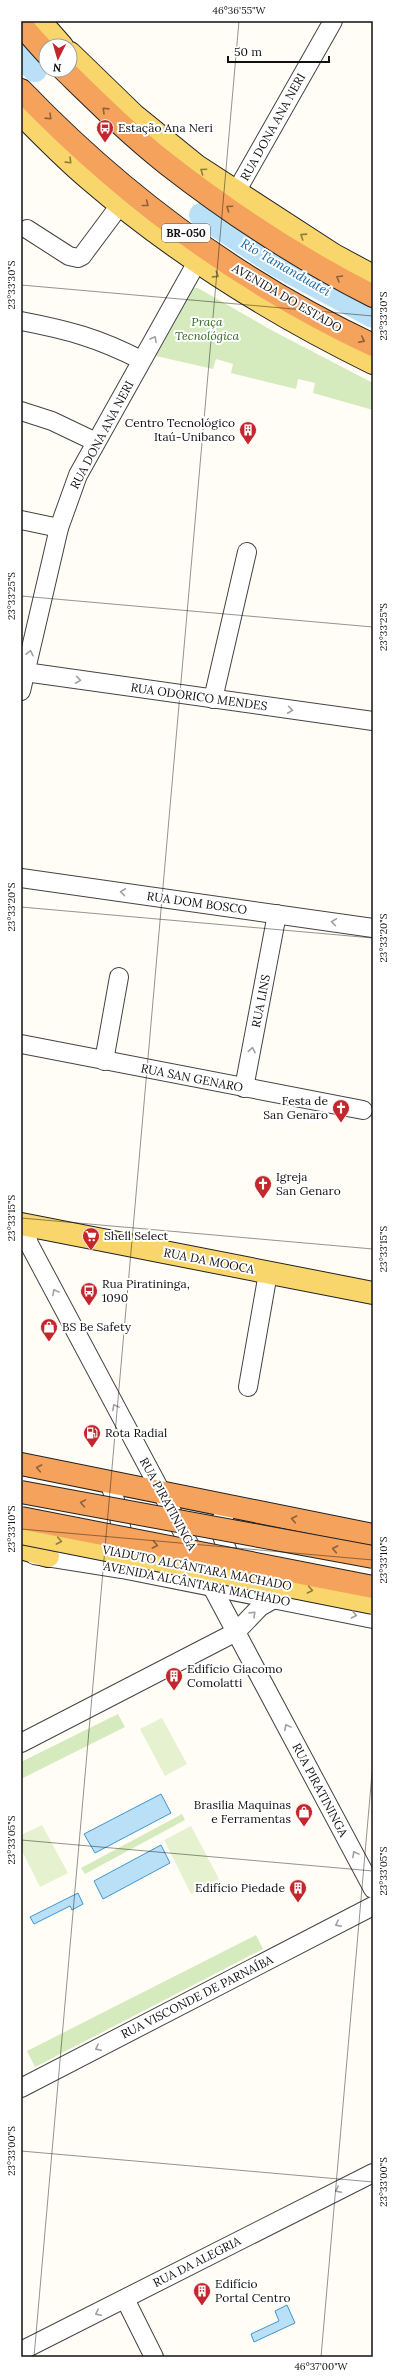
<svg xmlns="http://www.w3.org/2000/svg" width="394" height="2378" font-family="Lora,serif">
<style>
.green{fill:#d5ebbd}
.pitch{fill:#e6f2cf}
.water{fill:#b9e0f7;stroke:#3f96cf}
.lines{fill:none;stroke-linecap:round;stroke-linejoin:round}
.river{stroke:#b9e0f7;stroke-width:24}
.minor-casing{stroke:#444;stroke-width:20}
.major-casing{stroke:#222;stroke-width:24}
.highway-casing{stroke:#222;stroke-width:24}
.minor{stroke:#fff;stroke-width:18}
.major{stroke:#f9d66b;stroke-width:22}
.highway{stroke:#f5a25d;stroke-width:22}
.major-bridge-casing{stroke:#222;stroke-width:24;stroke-linecap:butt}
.highway-bridge-casing{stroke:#222;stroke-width:24;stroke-linecap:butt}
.major-bridge{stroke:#f9d66b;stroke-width:22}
.highway-bridge{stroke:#f5a25d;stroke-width:22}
.oneway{stroke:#8e613b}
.oneway2{stroke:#917d42}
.oneway3{stroke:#a0a0a0}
.ticks{fill:none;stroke:#111;stroke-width:1;stroke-opacity:0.45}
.labels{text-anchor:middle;stroke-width:4;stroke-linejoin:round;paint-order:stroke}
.shield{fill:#fff;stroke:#585858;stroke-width:1}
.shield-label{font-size:11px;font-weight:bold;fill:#111}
.street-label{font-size:12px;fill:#111;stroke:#fff}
.poi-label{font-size:12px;fill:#111;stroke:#fff;text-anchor:start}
.park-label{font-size:12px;font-style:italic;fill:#2f6b1f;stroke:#fff}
.water-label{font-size:13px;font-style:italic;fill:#1768a6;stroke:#fff}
.neatline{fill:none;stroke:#111;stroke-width:1.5}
.ticks-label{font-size:10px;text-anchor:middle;fill:#111}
</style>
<rect width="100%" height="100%" fill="#fffdf5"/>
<g class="green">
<path d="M194,288H198L273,331L373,383V410L313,393L315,383L298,379L296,389L231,373L233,364L216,359L213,369L156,356Z"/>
<path d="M118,1714L125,1727L21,1779V1762Z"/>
<path d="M182,1814L185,1820L85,1874L81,1868Z"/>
<path d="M256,1935L263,1949L35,2067L27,2051Z"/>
</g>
<g class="pitch">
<path d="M162,1718L187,1764L165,1776L140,1729Z"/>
<path d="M42,1825L68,1873L40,1887L21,1849V1835Z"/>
<path d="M191,1826L219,1879L191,1894L164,1840Z"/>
</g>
<g class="water">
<path d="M161,1794L171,1813L95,1853L84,1834Z"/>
<path d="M161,1845L170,1863L103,1899L94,1881Z"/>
<path d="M78,1893L83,1904L72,1910L70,1906L34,1924L30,1917Z"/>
<path d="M287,2305L295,2323L254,2342L251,2334L279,2321L275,2311Z"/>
</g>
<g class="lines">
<g class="river">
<path d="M21,56L35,70"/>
<path d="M201,215L277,265L373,316"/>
</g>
<g class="minor-casing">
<g id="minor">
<path d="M236,192L333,21"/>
<path d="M27,229L69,256L78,258L82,256L120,205"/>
<path d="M21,321C68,330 98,338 141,360"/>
<path d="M21,411L52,421L96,442"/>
<path d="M21,520L59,528"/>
<path d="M25,672L373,721"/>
<path d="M21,691L59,528L78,475L197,262"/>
<path d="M213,699L247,552"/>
<path d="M21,878L373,928"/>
<path d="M21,1044L363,1110"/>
<path d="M104,1061L119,977"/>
<path d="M244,1088L277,914"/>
<path d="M24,1224L29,1244L373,1889"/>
<path d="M248,1387L268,1273"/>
<path d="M109,1481L115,1500L126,1549"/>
<path d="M231,1505L218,1525L234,1569"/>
<path d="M34,1555L122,1569L373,1619"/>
<path d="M21,1743L236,1632L260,1607L274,1599"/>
<path d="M21,2088L373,1906"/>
<path d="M125,2299L154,2357"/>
<path d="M21,2351L373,2173"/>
</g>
</g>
<g class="major-casing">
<g id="major">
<path d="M40,21L62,46"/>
<path d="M70,53L134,115L197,166L334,255L373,276"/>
<path d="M21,114C43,136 65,159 89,179C175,253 271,313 373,363"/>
<path d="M21,1224L373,1293"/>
<path d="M21,1548L48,1556"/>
</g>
</g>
<g class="highway-casing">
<g id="highway">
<path d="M21,25L46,53"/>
<path d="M64,70C97,102 130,135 167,164C231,214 300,259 373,296"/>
<path d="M21,90C122,195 241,283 373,345"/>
<path d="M21,1464L373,1535"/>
</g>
</g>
<use href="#minor" class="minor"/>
<use href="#major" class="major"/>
<use href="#highway" class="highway"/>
<g class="major-bridge-casing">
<path id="major-bridge" d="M21,1533L373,1603"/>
</g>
<g class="highway-bridge-casing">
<g id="highway-bridge">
<path d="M21,1492L373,1557"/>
<path d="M21,1518L373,1587"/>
</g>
</g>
<use href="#major-bridge" class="major-bridge"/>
<use href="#highway-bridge" class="highway-bridge"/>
</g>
<defs><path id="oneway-chevron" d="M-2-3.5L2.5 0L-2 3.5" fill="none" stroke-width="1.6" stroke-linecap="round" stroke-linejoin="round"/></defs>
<g class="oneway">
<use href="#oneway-chevron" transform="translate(105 110) rotate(-136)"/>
<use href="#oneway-chevron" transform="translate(49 117) rotate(44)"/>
<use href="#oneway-chevron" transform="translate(146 204) rotate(38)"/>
<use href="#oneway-chevron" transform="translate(229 208) rotate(-145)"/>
<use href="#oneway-chevron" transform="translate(339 278) rotate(-150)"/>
<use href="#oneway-chevron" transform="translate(362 340) rotate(26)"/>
<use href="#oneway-chevron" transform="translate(39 1468) rotate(-169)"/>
<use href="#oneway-chevron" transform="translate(83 1503) rotate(-170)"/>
<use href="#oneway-chevron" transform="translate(294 1519) rotate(-168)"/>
<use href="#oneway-chevron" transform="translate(155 1545) rotate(11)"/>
<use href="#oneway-chevron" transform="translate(335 1549) rotate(-169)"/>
</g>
<g class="oneway2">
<use href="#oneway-chevron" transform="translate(69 161) rotate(44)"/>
<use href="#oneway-chevron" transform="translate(203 171) rotate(-145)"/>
<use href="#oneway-chevron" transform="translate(303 236) rotate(-147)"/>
<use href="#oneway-chevron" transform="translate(216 275) rotate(33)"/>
<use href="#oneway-chevron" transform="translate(59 1541) rotate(11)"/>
<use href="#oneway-chevron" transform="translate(310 1590) rotate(11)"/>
</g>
<g class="oneway3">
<use href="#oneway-chevron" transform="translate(154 339) rotate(-61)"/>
<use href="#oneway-chevron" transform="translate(30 653) rotate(-77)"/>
<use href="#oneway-chevron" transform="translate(78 680) rotate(8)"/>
<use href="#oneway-chevron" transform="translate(290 710) rotate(8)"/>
<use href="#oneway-chevron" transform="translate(123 892) rotate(-172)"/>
<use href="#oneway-chevron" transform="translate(334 922) rotate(-172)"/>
<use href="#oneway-chevron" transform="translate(252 1050) rotate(-79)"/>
<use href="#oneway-chevron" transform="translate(55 1292) rotate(-118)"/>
<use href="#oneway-chevron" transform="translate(115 1407) rotate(-118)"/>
<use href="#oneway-chevron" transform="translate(253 1614) rotate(-44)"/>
<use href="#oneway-chevron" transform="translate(354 1615) rotate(11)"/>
<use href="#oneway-chevron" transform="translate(287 1727) rotate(-118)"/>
<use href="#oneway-chevron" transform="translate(355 1854) rotate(-118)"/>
<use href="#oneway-chevron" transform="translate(338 1924) rotate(153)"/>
<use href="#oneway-chevron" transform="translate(98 2048) rotate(153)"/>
<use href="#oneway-chevron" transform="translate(338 2190) rotate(153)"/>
<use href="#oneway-chevron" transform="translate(98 2313) rotate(153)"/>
</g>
<path class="ticks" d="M21,285L373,316M21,596L373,627M21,907L373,938M21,1218L373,1249M21,1529L373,1560M21,1840L373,1871M21,2151L373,2182M34,2357L239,21M321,2357L373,1762"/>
<defs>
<g id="bus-pin" transform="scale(0.9)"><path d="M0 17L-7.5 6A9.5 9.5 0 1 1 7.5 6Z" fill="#c4262e" stroke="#fff"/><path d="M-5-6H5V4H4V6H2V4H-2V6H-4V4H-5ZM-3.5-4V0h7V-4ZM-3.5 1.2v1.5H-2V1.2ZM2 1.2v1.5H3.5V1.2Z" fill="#fff"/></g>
<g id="building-pin" transform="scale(0.9)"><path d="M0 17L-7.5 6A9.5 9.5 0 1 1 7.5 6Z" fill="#c4262e" stroke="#fff"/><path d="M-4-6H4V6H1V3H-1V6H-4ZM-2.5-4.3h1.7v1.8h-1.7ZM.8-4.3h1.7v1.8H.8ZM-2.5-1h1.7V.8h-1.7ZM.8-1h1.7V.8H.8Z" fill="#fff"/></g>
<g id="church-pin" transform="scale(0.9)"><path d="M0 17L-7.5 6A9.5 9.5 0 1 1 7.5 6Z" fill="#c4262e" stroke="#fff"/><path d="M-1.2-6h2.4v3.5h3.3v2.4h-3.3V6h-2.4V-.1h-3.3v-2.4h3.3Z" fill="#fff"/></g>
<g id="supermarket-pin" transform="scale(0.9)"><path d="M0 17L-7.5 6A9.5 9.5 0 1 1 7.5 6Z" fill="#c4262e" stroke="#fff"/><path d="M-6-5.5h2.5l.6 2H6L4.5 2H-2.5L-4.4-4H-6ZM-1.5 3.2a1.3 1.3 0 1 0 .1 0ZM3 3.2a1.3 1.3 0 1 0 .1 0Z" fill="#fff"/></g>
<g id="shop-pin" transform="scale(0.9)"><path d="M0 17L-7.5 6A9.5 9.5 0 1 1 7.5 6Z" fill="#c4262e" stroke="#fff"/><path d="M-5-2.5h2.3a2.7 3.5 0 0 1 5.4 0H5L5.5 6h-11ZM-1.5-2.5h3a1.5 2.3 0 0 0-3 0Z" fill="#fff"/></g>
<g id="fuel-pin" transform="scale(0.9)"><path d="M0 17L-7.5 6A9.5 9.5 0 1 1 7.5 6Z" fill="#c4262e" stroke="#fff"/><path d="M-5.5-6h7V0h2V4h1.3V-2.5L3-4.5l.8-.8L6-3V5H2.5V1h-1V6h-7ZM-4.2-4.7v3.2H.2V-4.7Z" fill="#fff"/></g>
</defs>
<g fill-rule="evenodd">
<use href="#bus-pin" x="105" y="128"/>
<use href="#building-pin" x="248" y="430"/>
<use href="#church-pin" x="341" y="1108"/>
<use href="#church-pin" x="263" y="1184"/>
<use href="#supermarket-pin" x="91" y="1236"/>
<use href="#bus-pin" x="89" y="1291"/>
<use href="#shop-pin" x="49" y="1327"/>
<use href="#fuel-pin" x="92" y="1433"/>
<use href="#building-pin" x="174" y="1676"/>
<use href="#shop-pin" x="304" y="1812"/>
<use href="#building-pin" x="298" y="1888"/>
<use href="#building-pin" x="202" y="2291"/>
</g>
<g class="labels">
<rect class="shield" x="162" y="224" width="48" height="18" rx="3"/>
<g class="shield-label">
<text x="186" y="237">BR-050</text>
</g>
<g class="street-label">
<text transform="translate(273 127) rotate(-61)" y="4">RUA DONA ANA NERI</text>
<text transform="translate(287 298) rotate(30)" y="4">AVENIDA DO ESTADO</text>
<text transform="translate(102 435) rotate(-62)" y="4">RUA DONA ANA NERI</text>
<text transform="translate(199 697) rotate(8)" y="4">RUA ODORICO MENDES</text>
<text transform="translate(197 903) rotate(8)" y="4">RUA DOM BOSCO</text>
<text transform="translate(261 1001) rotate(-79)" y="4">RUA LINS</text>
<text transform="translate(192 1078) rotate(11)" y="4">RUA SAN GENARO</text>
<text transform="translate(209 1261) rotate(11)" y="4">RUA DA MOOCA</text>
<text transform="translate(168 1504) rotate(61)" y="4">RUA PIRATININGA</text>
<text transform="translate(197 1568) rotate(11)" y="4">VIADUTO ALCÂNTARA MACHADO</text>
<text transform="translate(197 1584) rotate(11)" y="4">AVENIDA ALCÂNTARA MACHADO</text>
<text transform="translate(320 1790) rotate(62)" y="4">RUA PIRATININGA</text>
<text transform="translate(197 1997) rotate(-27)" y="4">RUA VISCONDE DE PARNAÍBA</text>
<text transform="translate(197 2262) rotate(-27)" y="4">RUA DA ALEGRIA</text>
</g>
<g class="poi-label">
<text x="118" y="132">Estação Ana Neri</text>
<text x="235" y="427" text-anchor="end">Centro Tecnológico<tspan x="235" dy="14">Itaú-Unibanco</tspan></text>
<text x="328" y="1105" text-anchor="end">Festa de<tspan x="328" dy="14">San Genaro</tspan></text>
<text x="276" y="1181">Igreja<tspan x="276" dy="14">San Genaro</tspan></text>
<text x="104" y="1240">Shell Select</text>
<text x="102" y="1288">Rua Piratininga,<tspan x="102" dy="14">1090</tspan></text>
<text x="62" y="1331">BS Be Safety</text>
<text x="105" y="1437">Rota Radial</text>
<text x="187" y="1673">Edifício Giacomo<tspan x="187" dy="14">Comolatti</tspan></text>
<text x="291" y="1809" text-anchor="end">Brasilia Maquinas<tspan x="291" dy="14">e Ferramentas</tspan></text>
<text x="285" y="1892" text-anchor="end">Edifício Piedade</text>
<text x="215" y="2288">Edifício<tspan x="215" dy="14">Portal Centro</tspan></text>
</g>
<g class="park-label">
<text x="207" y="326">Praça<tspan x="207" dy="14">Tecnológica</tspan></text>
</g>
<g class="water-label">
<text transform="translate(286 267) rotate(30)" y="5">Rio Tamanduateí</text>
</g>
</g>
<rect width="394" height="2378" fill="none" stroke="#ffffff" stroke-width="44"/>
<g transform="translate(58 58) rotate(185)"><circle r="19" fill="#ffffff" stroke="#a0a0a0"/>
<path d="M0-3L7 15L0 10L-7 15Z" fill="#c4262e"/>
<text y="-6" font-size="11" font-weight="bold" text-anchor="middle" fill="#111111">N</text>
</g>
<path d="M228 56v6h101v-6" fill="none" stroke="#111111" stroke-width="2"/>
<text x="234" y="56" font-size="12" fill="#111111" stroke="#ffffff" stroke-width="3" paint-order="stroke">50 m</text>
<rect x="22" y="22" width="350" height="2334" class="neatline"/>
<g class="ticks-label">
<text x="239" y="14">46°36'55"W</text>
<text transform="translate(11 285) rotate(-90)" y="4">23°33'30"S</text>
<text transform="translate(383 316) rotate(-90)" y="4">23°33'30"S</text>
<text transform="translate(11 596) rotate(-90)" y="4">23°33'25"S</text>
<text transform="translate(383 627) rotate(-90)" y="4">23°33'25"S</text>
<text transform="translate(11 907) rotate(-90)" y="4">23°33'20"S</text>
<text transform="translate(383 938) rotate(-90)" y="4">23°33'20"S</text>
<text transform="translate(11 1218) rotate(-90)" y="4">23°33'15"S</text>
<text transform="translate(383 1249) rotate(-90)" y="4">23°33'15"S</text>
<text transform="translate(11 1529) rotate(-90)" y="4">23°33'10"S</text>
<text transform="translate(383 1560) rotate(-90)" y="4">23°33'10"S</text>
<text transform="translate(11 1840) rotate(-90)" y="4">23°33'05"S</text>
<text transform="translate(383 1871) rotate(-90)" y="4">23°33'05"S</text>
<text transform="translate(11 2151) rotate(-90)" y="4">23°33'00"S</text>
<text transform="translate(383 2182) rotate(-90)" y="4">23°33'00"S</text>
<text x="321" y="2370">46°37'00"W</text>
</g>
</svg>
